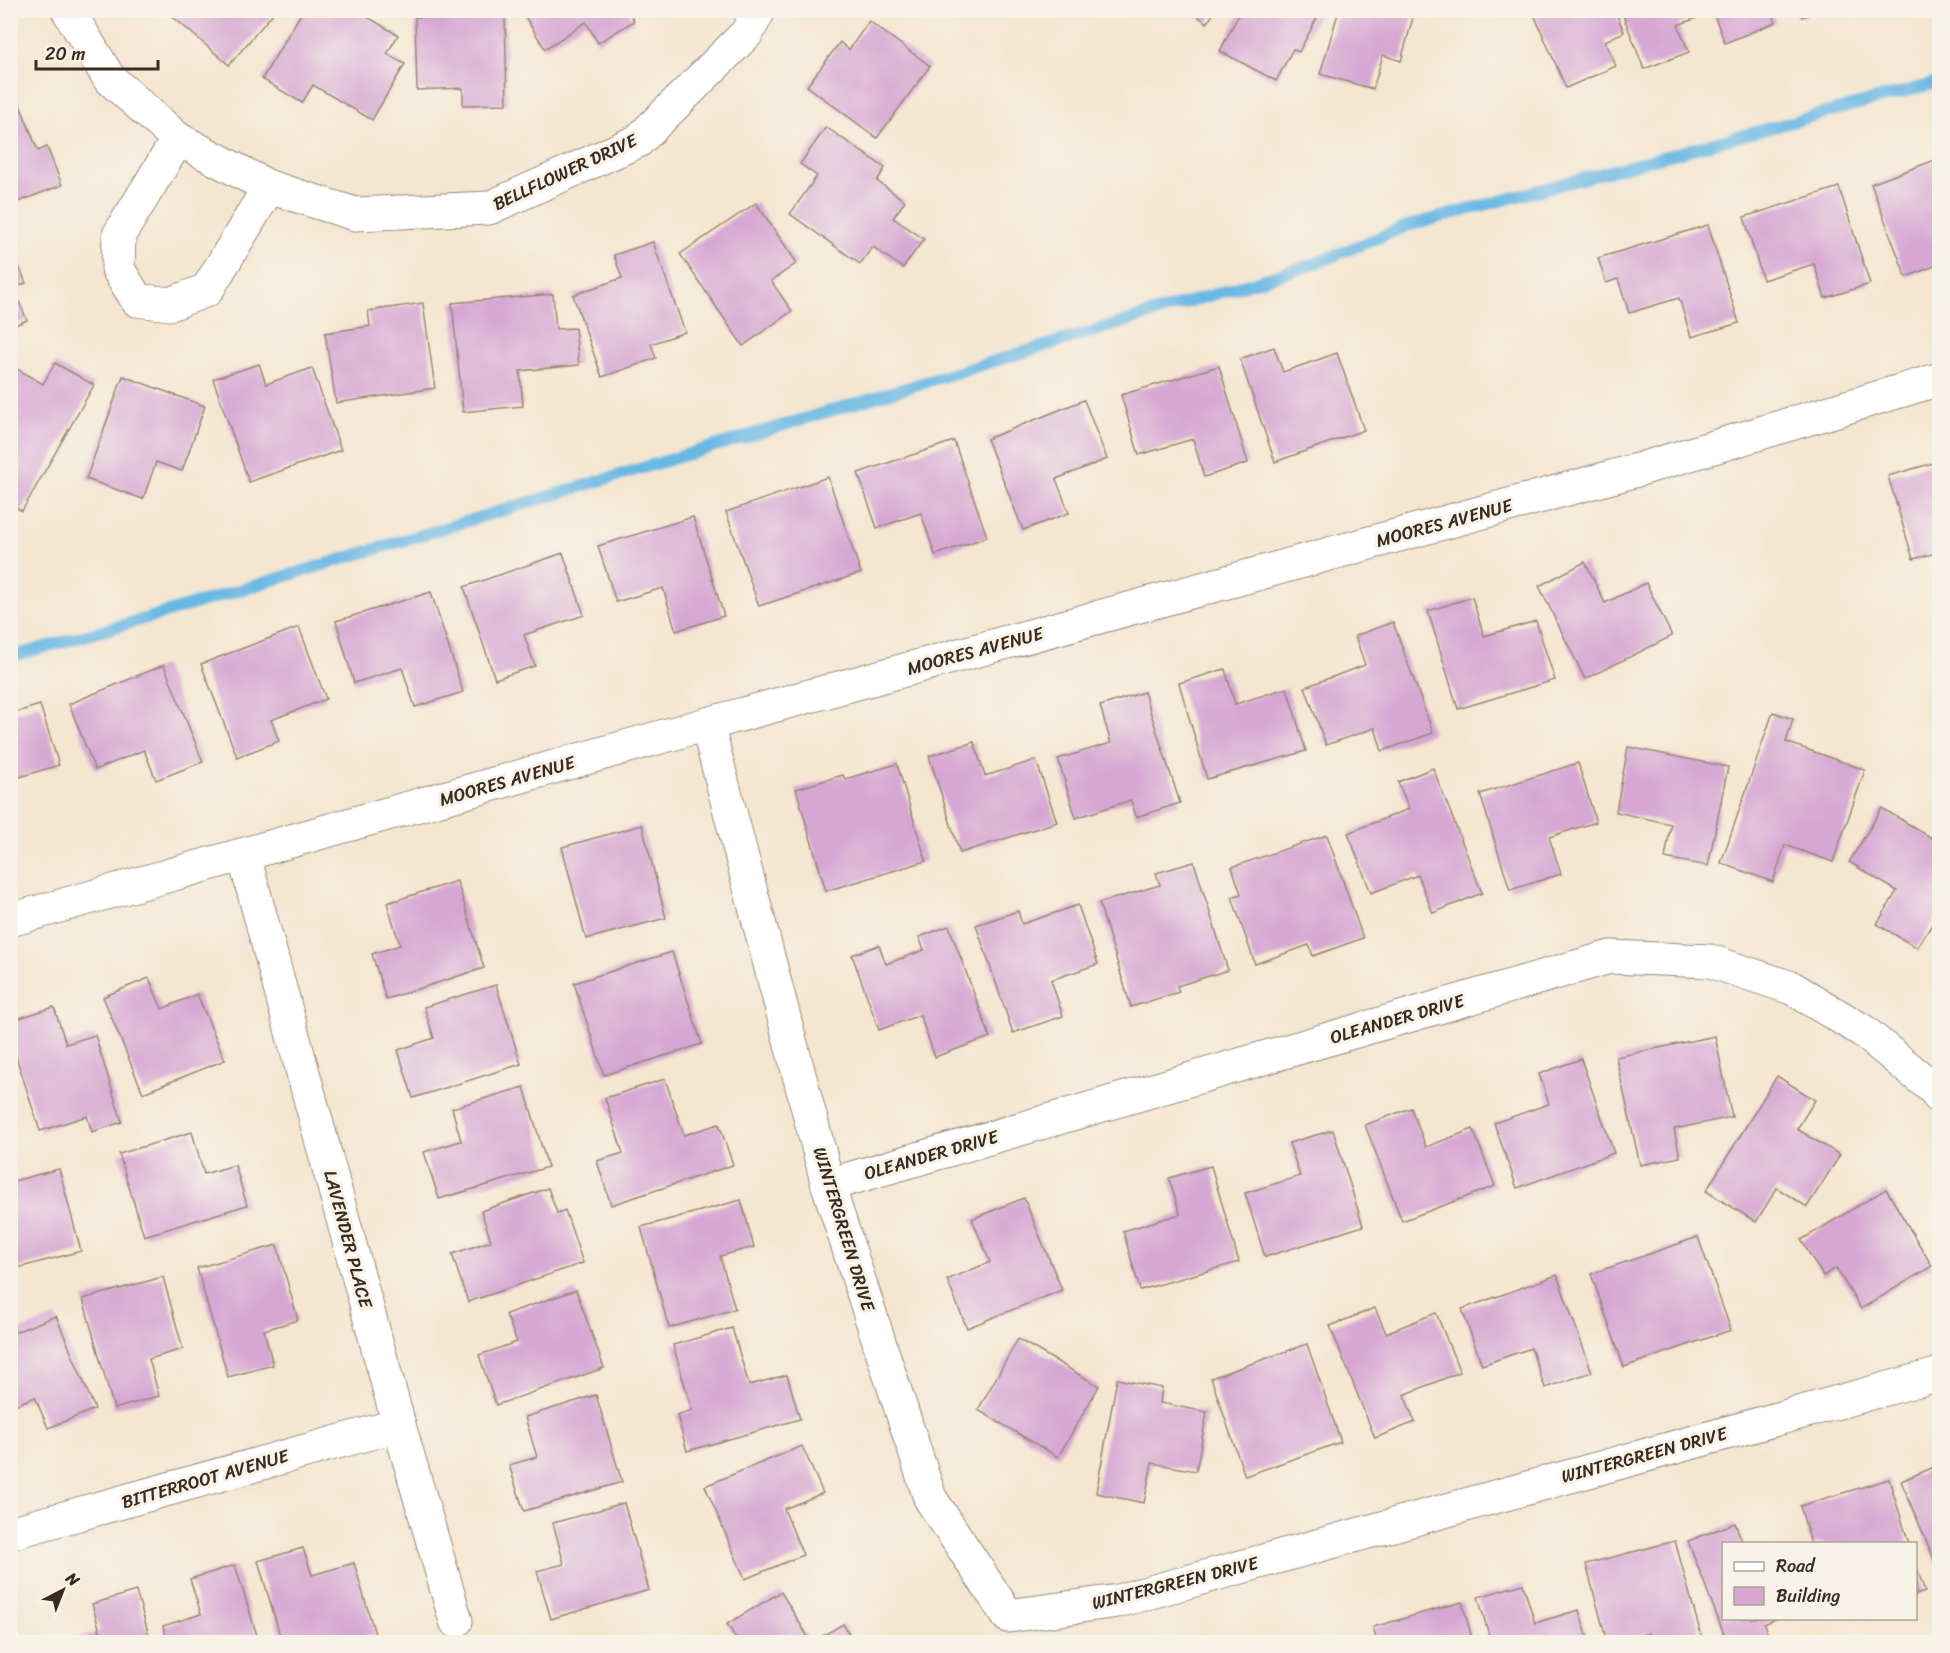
<svg xmlns="http://www.w3.org/2000/svg" width="1950" height="1653" font-family="Sriracha,sans-serif">
<style>
.lines{fill:none;stroke-linecap:round;stroke-linejoin:round}
.stream{stroke:#69b8e4;stroke-width:12}
.building{fill:#d7a7d3}
.minor-casing{stroke:#988877;stroke-width:35}
.minor{stroke:#fff;stroke-width:33}
.labels{text-anchor:middle;stroke-width:6;stroke-linejoin:round;paint-order:stroke}
.street-label{font-size:18px;fill:#3b2a1e;stroke:#f7f3e8}
</style>
<rect width="100%" height="100%" fill="#f7f3e8"/>
<filter id="ink" filterUnits="userSpaceOnUse"><feTurbulence type="fractalNoise" baseFrequency=".0167" numOctaves="2"/><feDisplacementMap in="SourceGraphic" scale="12" xChannelSelector="R" yChannelSelector="G"/><feConvolveMatrix kernelMatrix="1 2 1 2 8 2 1 2 1" color-interpolation-filters="sRGB"/></filter>
<filter id="wash" filterUnits="userSpaceOnUse"><feTurbulence type="fractalNoise" baseFrequency=".008" numOctaves="4" result="noise"/><feDisplacementMap in="SourceGraphic" scale="24" xChannelSelector="R" yChannelSelector="G"/><feGaussianBlur stdDeviation="1.35" result="paint"/><feColorMatrix in="noise" values="0 0 0 0 0 0 0 0 0 0 0 0 0 0 0 0 0 1.4 0 .05"/><feComposite in="paint" operator="in"/></filter>
<g filter="url(#wash)">
<rect width="100%" height="100%" fill="#f4e6d0"/>
<g class="lines">
<path class="stream" d="M10,657L158,615L1311,265L1407,226L1940,82"/>
</g>
<g id="blocks">
<g class="building">
<path d="M165,10H276L229,65Z"/>
<path d="M303,10H356L398,35L387,54L405,64L372,120L313,85L302,103L262,79Z"/>
<path d="M521,10H628L634,21L598,43L586,22L545,49Z"/>
<path d="M1189,10H1216L1207,23Z"/>
<path d="M1241,10H1321L1299,52L1293,49L1276,81L1220,51Z"/>
<path d="M1339,10H1415L1401,61L1383,55L1373,89L1320,74Z"/>
<path d="M1532,10H1615L1624,32L1605,41L1616,66L1566,88Z"/>
<path d="M1621,10H1703L1705,15L1678,25L1689,52L1644,69Z"/>
<path d="M1712,10H1771L1776,22L1725,43Z"/>
<path d="M1799,10H1819V11L1802,17Z"/>
<path d="M505,15L507,104L463,105V88L417,90L415,17Z"/>
<path d="M869,21L930,66L877,138L807,86L840,42L849,50Z"/>
<path d="M17,97L38,151L47,147L62,185L10,205V99Z"/>
<path d="M826,127L885,168L877,181L905,201L893,218L924,239L903,268L873,247L860,264L790,214L817,176L800,164Z"/>
<path d="M1940,158V226L1934,228L1940,242V264L1906,277L1871,184Z"/>
<path d="M1839,187L1870,284L1825,298L1814,264L1763,280L1744,217Z"/>
<path d="M756,203L797,263L771,281L792,311L743,346L680,254Z"/>
<path d="M1708,225L1739,323L1691,337L1679,298L1629,313L1618,279L1606,283L1598,258Z"/>
<path d="M653,242L685,332L651,344L656,358L602,377L573,295L622,278L614,255Z"/>
<path d="M11,247L26,283L13,288L27,320L10,327Z"/>
<path d="M553,294L556,329L575,328L579,365L520,371L523,406L463,412L452,303Z"/>
<path d="M423,303L435,388L336,403L325,333L370,326L368,311Z"/>
<path d="M1274,347L1283,372L1337,353L1364,430L1275,462L1240,359Z"/>
<path d="M55,363L94,385L22,511L10,504V365L43,384Z"/>
<path d="M259,364L266,384L312,368L341,450L249,482L213,379Z"/>
<path d="M1219,366L1248,463L1204,477L1193,439L1139,455L1121,395Z"/>
<path d="M123,376L205,406L182,471L156,462L143,499L86,479Z"/>
<path d="M1084,400L1107,459L1056,479L1069,513L1023,530L987,439Z"/>
<path d="M954,441L987,537L935,555L921,513L877,528L858,473Z"/>
<path d="M1940,461V552L1913,559L1888,476Z"/>
<path d="M828,477L861,573L759,606L726,512Z"/>
<path d="M693,517L724,616L676,631L663,588L616,602L598,546Z"/>
<path d="M563,553L584,615L524,635L535,666L495,679L464,587Z"/>
<path d="M1585,562L1605,603L1646,583L1672,636L1585,679L1539,586Z"/>
<path d="M431,592L463,692L415,707L402,668L354,683L336,621Z"/>
<path d="M1472,597L1484,636L1536,621L1555,680L1458,709L1428,611Z"/>
<path d="M1393,622L1433,733L1382,751L1375,728L1326,745L1305,687L1365,665L1355,636Z"/>
<path d="M299,627L326,699L271,720L279,741L237,757L201,664Z"/>
<path d="M164,665L203,762L156,780L144,750L95,770L69,704Z"/>
<path d="M1225,669L1235,704L1287,688L1306,751L1207,779L1179,683Z"/>
<path d="M1144,692L1180,803L1136,817L1131,800L1076,818L1058,759L1111,743L1100,706Z"/>
<path d="M40,705L59,765L10,780V714Z"/>
<path d="M1773,712L1793,719L1786,742L1865,770L1833,862L1785,845L1773,882L1721,863Z"/>
<path d="M974,742L985,776L1036,760L1057,822L960,853L929,756Z"/>
<path d="M1628,747L1728,767L1708,866L1665,858L1671,824L1616,812Z"/>
<path d="M1578,763L1596,822L1549,837L1561,874L1510,890L1480,794Z"/>
<path d="M897,764L926,861L826,891L796,789L843,775L845,779Z"/>
<path d="M1433,768L1482,893L1433,913L1418,875L1371,893L1348,833L1409,809L1398,782Z"/>
<path d="M10,803L16,818L10,820Z"/>
<path d="M1882,808L1940,843V912L1917,948L1877,924L1897,891L1849,862Z"/>
<path d="M642,825L666,918L586,939L562,847Z"/>
<path d="M1327,835L1363,938L1313,956L1309,945L1255,964L1232,897L1241,894L1232,867Z"/>
<path d="M1194,862L1228,970L1177,986L1179,992L1131,1007L1099,903L1160,885L1156,873Z"/>
<path d="M457,881L484,968L386,999L372,954L400,945L387,903Z"/>
<path d="M1078,905L1098,964L1051,980L1063,1016L1013,1033L976,925L1018,911L1022,924Z"/>
<path d="M949,926L990,1037L935,1057L920,1015L879,1030L852,955L879,945L886,964L924,950L919,937Z"/>
<path d="M672,952L702,1044L604,1075L574,983Z"/>
<path d="M149,978L162,1009L197,994L225,1060L143,1093L103,997Z"/>
<path d="M496,985L521,1064L413,1098L398,1050L434,1038L424,1007Z"/>
<path d="M54,1007L66,1044L95,1035L122,1122L92,1132L87,1116L40,1131L10,1038V1021Z"/>
<path d="M1715,1036L1732,1117L1674,1129L1680,1157L1640,1165L1616,1057Z"/>
<path d="M1581,1059L1614,1153L1517,1188L1494,1123L1549,1104L1539,1074Z"/>
<path d="M1777,1076L1815,1100L1797,1129L1840,1155L1807,1207L1777,1188L1756,1222L1706,1191Z"/>
<path d="M665,1079L684,1135L719,1124L733,1165L611,1205L597,1161L623,1153L605,1098Z"/>
<path d="M524,1087L548,1167L439,1199L424,1152L461,1141L452,1108Z"/>
<path d="M1411,1108L1426,1147L1473,1129L1495,1186L1402,1221L1365,1125Z"/>
<path d="M1333,1130L1363,1226L1265,1257L1245,1193L1300,1176L1289,1143Z"/>
<path d="M192,1132L204,1174L235,1165L247,1205L144,1236L119,1154Z"/>
<path d="M1211,1166L1239,1262L1140,1290L1123,1231L1180,1214L1169,1178Z"/>
<path d="M59,1169L81,1251L10,1270V1182Z"/>
<path d="M548,1188L557,1213L565,1210L583,1263L468,1302L452,1254L491,1241L481,1211Z"/>
<path d="M1886,1189L1932,1266L1861,1309L1836,1268L1823,1276L1801,1240Z"/>
<path d="M1024,1198L1062,1290L967,1328L947,1280L990,1262L972,1219Z"/>
<path d="M741,1200L754,1247L720,1256L735,1309L669,1328L641,1227Z"/>
<path d="M1698,1237L1731,1330L1624,1367L1591,1274Z"/>
<path d="M277,1245L298,1320L264,1330L273,1365L228,1377L197,1268Z"/>
<path d="M1557,1275L1592,1372L1545,1388L1531,1348L1482,1365L1462,1309Z"/>
<path d="M163,1277L183,1349L149,1359L159,1396L114,1409L83,1299Z"/>
<path d="M576,1290L604,1368L496,1405L479,1355L517,1342L506,1314Z"/>
<path d="M1375,1308L1386,1333L1436,1313L1460,1372L1404,1395L1415,1422L1375,1438L1330,1326Z"/>
<path d="M56,1316L95,1409L48,1428L35,1397L10,1407V1334Z"/>
<path d="M732,1328L749,1385L787,1375L800,1419L687,1451L677,1415L692,1410L673,1345Z"/>
<path d="M1018,1339L1099,1386L1058,1457L978,1410Z"/>
<path d="M1307,1344L1341,1442L1245,1476L1211,1378Z"/>
<path d="M1117,1379L1162,1388L1160,1403L1207,1412L1196,1471L1152,1463L1144,1503L1096,1493Z"/>
<path d="M596,1395L622,1482L524,1511L509,1465L537,1457L525,1417Z"/>
<path d="M802,1446L823,1493L784,1509L803,1555L745,1579L705,1486Z"/>
<path d="M1939,1465V1571L1901,1481Z"/>
<path d="M1889,1479L1909,1544H1811L1800,1506Z"/>
<path d="M624,1503L649,1590L551,1619L537,1571L564,1564L553,1523Z"/>
<path d="M1735,1523L1743,1544H1724V1618H1778L1764,1624L1769,1637L1755,1642H1727L1688,1541Z"/>
<path d="M1675,1541L1703,1642H1651L1649,1633L1615,1642H1607L1586,1564Z"/>
<path d="M303,1548L312,1575L354,1563L375,1634L345,1642H282L258,1561Z"/>
<path d="M235,1565L259,1642H168L163,1626L201,1614L190,1579Z"/>
<path d="M1916,1565L1925,1592L1916,1595Z"/>
<path d="M1523,1584L1535,1623L1579,1610L1589,1642H1491L1478,1597Z"/>
<path d="M136,1591L151,1642H62L100,1631L92,1604Z"/>
<path d="M781,1592L811,1642H738L727,1624Z"/>
<path d="M1462,1602L1473,1642H1377L1373,1627Z"/>
<path d="M843,1624L854,1642H812Z"/>
</g>
</g>
</g>
<g filter="url(#ink)">
<use href="#blocks" fill-opacity="0" stroke="#988877" stroke-width="1.5"/>
<g class="lines">
<g class="minor-casing">
<g id="minor">
<path d="M68,10L109,78L178,139L269,187L355,214L489,208L638,141L747,33L759,10"/>
<path d="M178,139L119,235L118,269L137,300L170,304L207,290L269,187"/>
<path d="M707,724L828,1185L930,1498L1008,1616L1118,1601L1940,1374"/>
<path d="M244,856L399,1425L456,1621"/>
<path d="M10,920L707,724L1637,470L1940,379"/>
<path d="M828,1185L1610,957L1710,961L1792,988L1863,1031L1935,1090L1940,1098"/>
<path d="M10,1533L399,1425"/>
</g>
</g>
<use href="#minor" class="minor"/>
</g>
</g>
<g class="labels">
<g class="street-label">
<text transform="translate(565 172) rotate(-25)" y="6">BELLFLOWER DRIVE</text>
<text transform="translate(1444 523) rotate(-15)" y="6">MOORES AVENUE</text>
<text transform="translate(975 651) rotate(-15)" y="6">MOORES AVENUE</text>
<text transform="translate(507 781) rotate(-16)" y="6">MOORES AVENUE</text>
<text transform="translate(1397 1019) rotate(-16)" y="6">OLEANDER DRIVE</text>
<text transform="translate(931 1155) rotate(-16)" y="6">OLEANDER DRIVE</text>
<text transform="translate(844 1229) rotate(73)" y="6">WINTERGREEN DRIVE</text>
<text transform="translate(348 1239) rotate(75)" y="6">LAVENDER PLACE</text>
<text transform="translate(1644 1455) rotate(-15)" y="6">WINTERGREEN DRIVE</text>
<text transform="translate(205 1479) rotate(-16)" y="6">BITTERROOT AVENUE</text>
<text transform="translate(1175 1583) rotate(-14)" y="6">WINTERGREEN DRIVE</text>
</g>
</g>
<rect width="1950" height="1653" fill="none" stroke="#f7f3e8" stroke-width="36"/>
<rect x="1722" y="1542" width="195" height="78" fill="#f7f3e8" stroke="#aca397" stroke-width="1.5"/>
<rect x="1734" y="1562" width="30" height="9" fill="#ffffff" stroke="#aca397" stroke-width="1.5"/>
<text x="1776" y="1572" font-size="18" fill="#3b2a1e">Road</text>
<rect x="1734" y="1587" width="30" height="18" fill="#d7a7d3" stroke="#aca397" stroke-width="1.5"/>
<text x="1776" y="1602" font-size="18" fill="#3b2a1e">Building</text>
<g transform="translate(63 1590) rotate(42)" stroke="#f7f3e8" stroke-width="4.5" paint-order="stroke">
<path d="M0-4.5L10 22L0 15L-10 22Z" fill="#3b2a1e"/>
<text y="-9" font-size="16" font-weight="bold" text-anchor="middle" fill="#3b2a1e">N</text>
</g>
<path d="M36 60v9h122v-9" fill="none" stroke="#3b2a1e" stroke-width="3"/>
<text x="45" y="60" font-size="18" fill="#3b2a1e" stroke="#f7f3e8" stroke-width="4.5" paint-order="stroke">20 m</text>
</svg>
